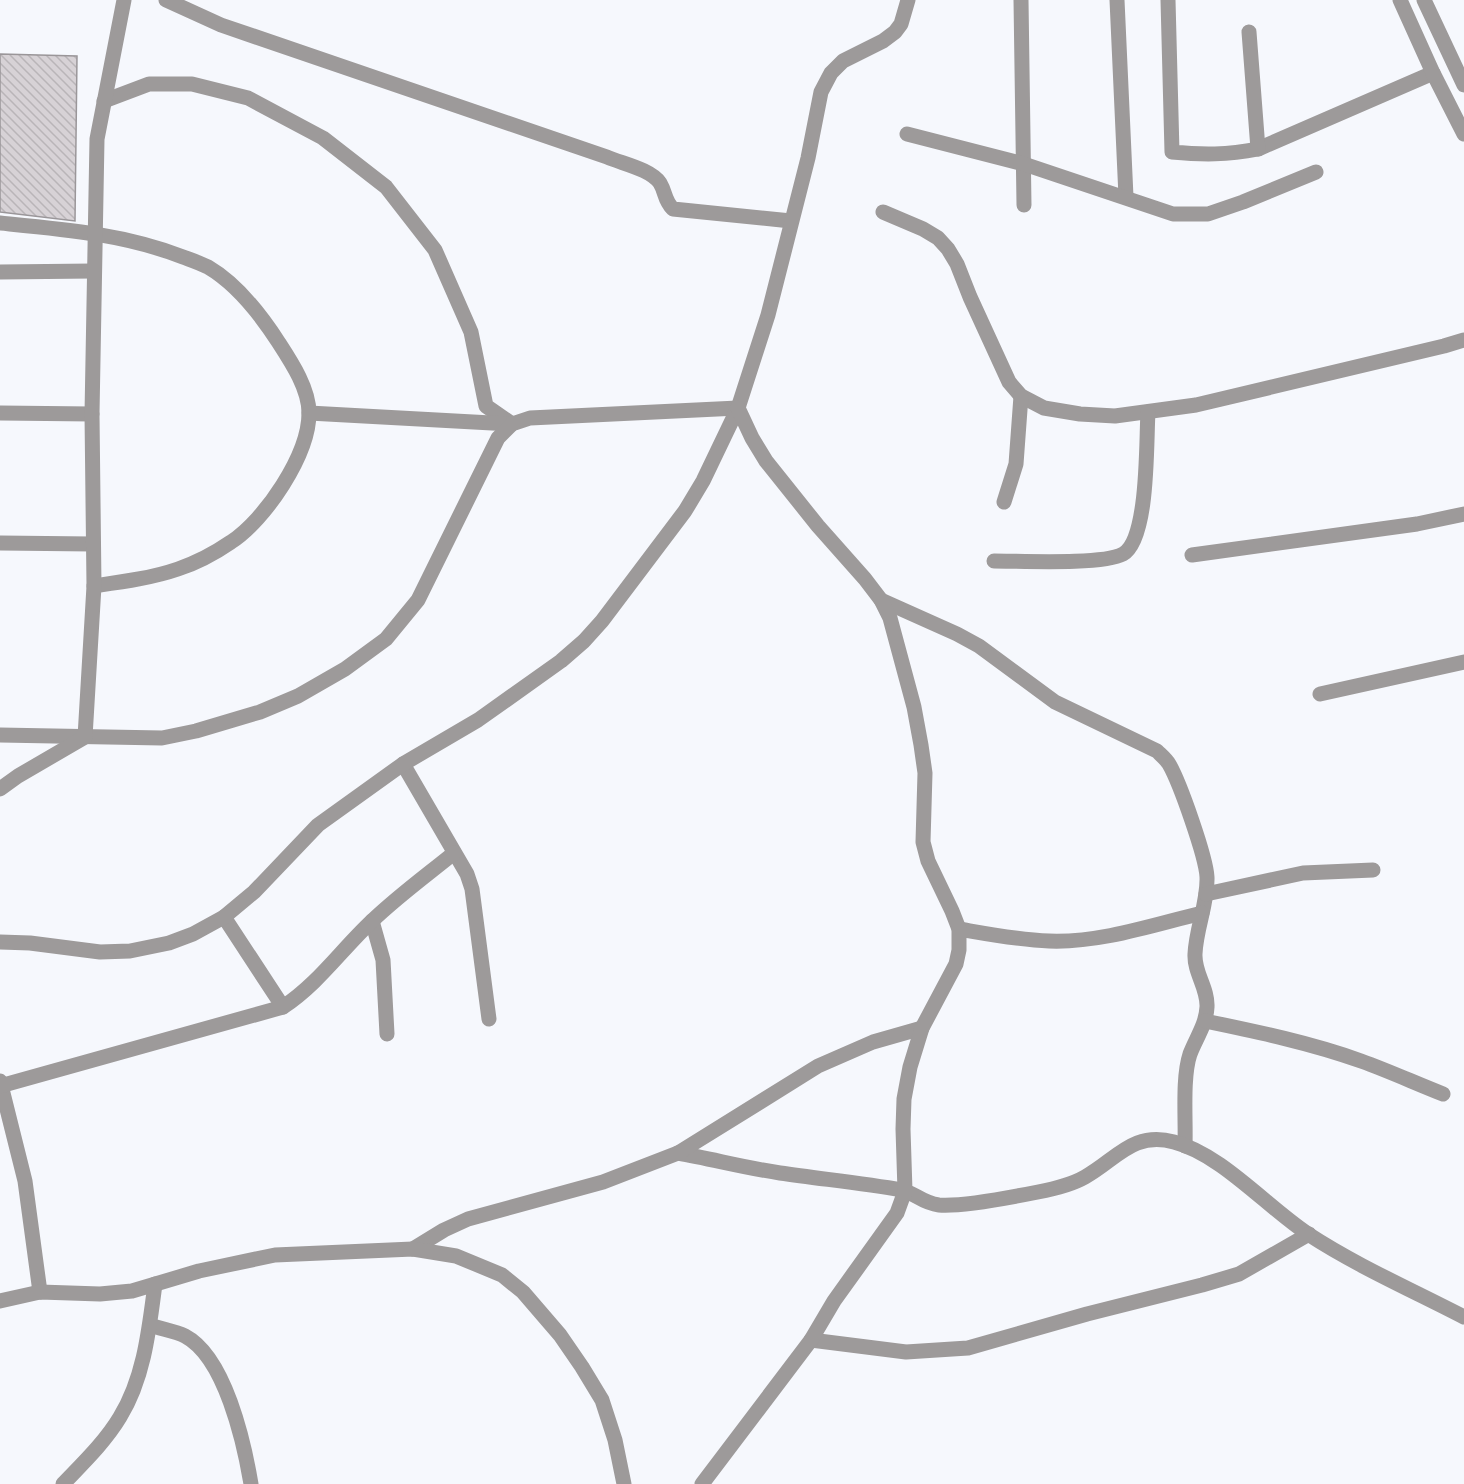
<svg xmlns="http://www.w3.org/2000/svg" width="1464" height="1484" font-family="'Space Grotesk',sans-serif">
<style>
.building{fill:url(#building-back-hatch);stroke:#9a9699;stroke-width:1.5}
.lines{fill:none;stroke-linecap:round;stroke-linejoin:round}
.minor{stroke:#9d9a9a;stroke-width:15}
</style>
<defs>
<pattern id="building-back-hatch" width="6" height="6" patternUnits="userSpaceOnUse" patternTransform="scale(1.5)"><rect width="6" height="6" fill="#d7d2d6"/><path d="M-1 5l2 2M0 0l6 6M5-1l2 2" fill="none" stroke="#b9b5b8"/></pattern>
</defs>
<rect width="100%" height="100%" fill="#f6f8fd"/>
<path class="building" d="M0,54L77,56L75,221L0,212Z"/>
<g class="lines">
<g class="minor">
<path d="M166,0L221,25L607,157C623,164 650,169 660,183C666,193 664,200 673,209L791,221"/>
<path d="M1021,0L1024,205"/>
<path d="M1117,0L1126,197"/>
<path d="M1168,0L1172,152C1203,155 1227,155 1258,149L1433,73"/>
<path d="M1400,0L1433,73L1464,134"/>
<path d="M1424,0L1464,85"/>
<path d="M1249,32L1258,149"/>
<path d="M104,101L149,84H192L248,98L323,138L386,187L435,250L471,332L486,406L512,424"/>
<path d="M907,134L1024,164L1173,214H1208L1243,202L1316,172"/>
<path d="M883,212L923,229L938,238L948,249L957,264L970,297L1009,382L1021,396L1044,408L1080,414L1115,416L1196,405L1444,346L1464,340"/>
<path d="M0,223C62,229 124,234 183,257C191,260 200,263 208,267C237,284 261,315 279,343C292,363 309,389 309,413C309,455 265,520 231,542C215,553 196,563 178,569C152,578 122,582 94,586"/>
<path d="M0,272L93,271"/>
<path d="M0,413L92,414"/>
<path d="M309,413L512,424"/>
<path d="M1004,502L1016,464L1021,396"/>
<path d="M0,543L92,544"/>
<path d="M1192,555L1417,524L1464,514"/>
<path d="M994,561C1021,561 1103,565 1123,554C1149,539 1146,442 1148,412"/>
<path d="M881,600L957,634L979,646L1055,702L1157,751C1161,755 1166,759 1169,764C1180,783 1206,857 1207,877C1208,903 1196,928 1195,954C1194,973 1208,988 1207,1007C1206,1025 1196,1038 1190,1054C1182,1078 1186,1120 1185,1146"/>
<path d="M1320,694L1464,662"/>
<path d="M0,735L162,738L196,731L260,712L298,696L345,669L386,639L418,600L498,438L512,424L530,418L738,408"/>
<path d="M403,764L467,874L472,889L489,1019"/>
<path d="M0,789L18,776L85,737L94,586L92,414L97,139L124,0"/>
<path d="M1206,894L1303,873L1373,870"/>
<path d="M224,917L283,1007"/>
<path d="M372,921L383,960L387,1034"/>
<path d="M959,929C988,934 1019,940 1049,941C1100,943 1153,925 1202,913"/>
<path d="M0,942L30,943L100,952L130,951L169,943L193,934L224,917L254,892L318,825L403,764L478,720L561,661L584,641L602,621L685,511L703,481L738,408L768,315L808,158L821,92L831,73L843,61L883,41L895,32L901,24L908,0"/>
<path d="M1205,1021C1258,1032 1311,1043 1361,1061C1389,1071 1415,1083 1443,1094"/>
<path d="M0,1081L25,1181L40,1292"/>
<path d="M0,1086L283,1007C319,983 341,950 372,921C398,896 427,875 454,853"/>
<path d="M678,1153C712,1159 746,1168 780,1173C821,1179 862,1183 902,1190C915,1193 922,1203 939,1205C963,1207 1013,1197 1038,1192C1054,1189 1071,1185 1085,1177C1117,1159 1133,1131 1174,1142C1221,1154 1267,1207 1308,1234C1357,1266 1412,1290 1464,1317"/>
<path d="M413,1249L444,1230L468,1219L603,1182L678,1153L818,1066L873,1042L922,1028"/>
<path d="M0,1301L40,1292L100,1294L132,1291L199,1271L275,1255L413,1249L456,1256L502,1275L523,1292L560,1335L582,1367L602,1400L615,1440L624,1484"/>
<path d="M150,1325C161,1329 175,1331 185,1336C225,1357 244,1442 251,1484"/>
<path d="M811,1340L906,1352L968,1348L1087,1314L1202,1285L1239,1274L1309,1234"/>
<path d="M63,1484C83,1463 105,1442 120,1417C144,1378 149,1330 155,1284"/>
<path d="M702,1484L811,1340L834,1301L897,1213L905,1191L903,1129L904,1099L910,1067L922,1028L956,964L959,950V929L952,911L928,861L923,842L925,773L921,745L914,707L890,618L881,600L865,579L818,526L766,461L752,438L738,408"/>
</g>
</g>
</svg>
